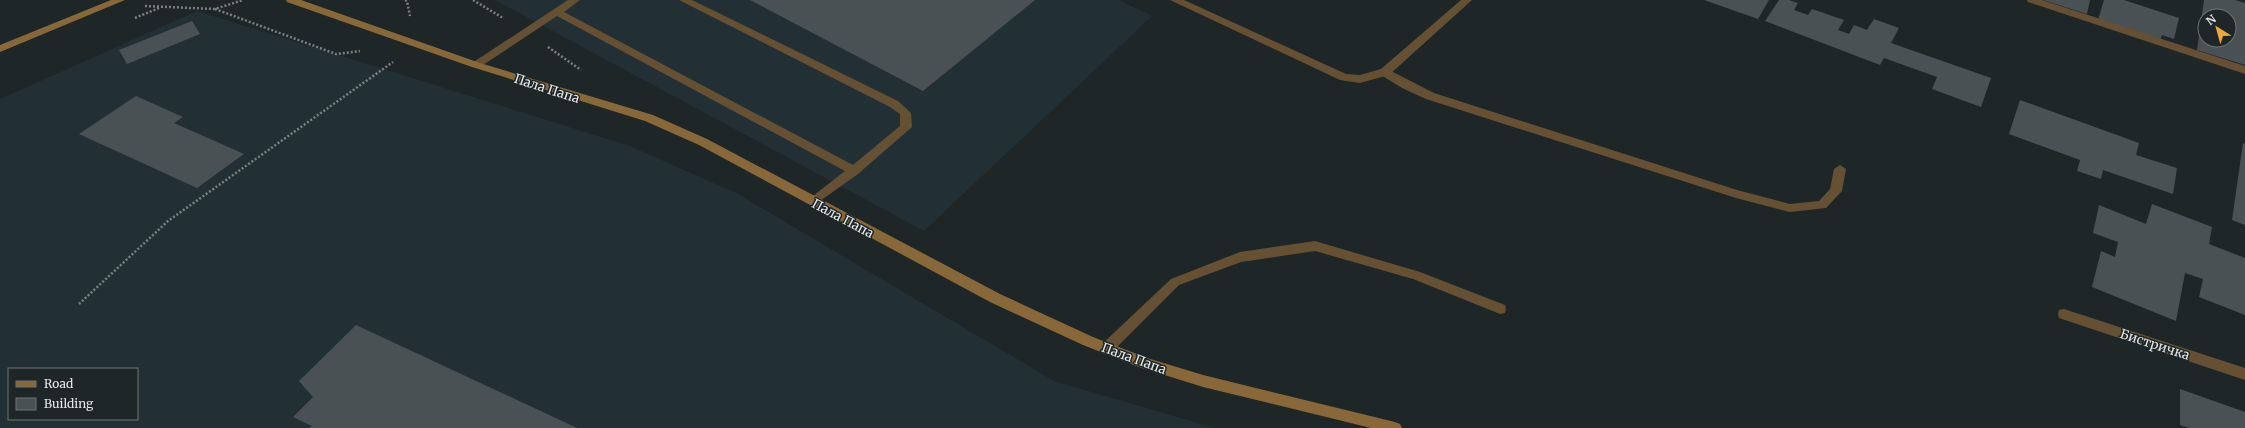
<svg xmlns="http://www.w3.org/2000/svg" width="2245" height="428" font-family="Merriweather,serif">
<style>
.built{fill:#223035;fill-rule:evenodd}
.building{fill:#4a5155;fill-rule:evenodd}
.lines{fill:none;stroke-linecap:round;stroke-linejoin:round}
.path{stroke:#7b8183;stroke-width:2.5;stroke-dasharray:2 2;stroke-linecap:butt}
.lane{fill:#655034;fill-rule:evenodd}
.street{fill:#655034;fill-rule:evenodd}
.secondary{fill:#886839;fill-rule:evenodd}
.labels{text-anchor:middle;stroke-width:3;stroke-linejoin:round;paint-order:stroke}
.street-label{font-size:13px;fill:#e3e8e9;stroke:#1f2628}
</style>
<rect width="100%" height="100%" fill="#1f2628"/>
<g class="built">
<path d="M495,0H1119L1152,16L924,231Z"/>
<path d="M197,11L630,146L736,193L1054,381L1215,428H0V99ZM9,369H137V419H9Z"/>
</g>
<g class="building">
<path d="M750,0H1035L923,91Z"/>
<path d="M1704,0H1769L1758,19Z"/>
<path d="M1779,0H1789L1798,3L1794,10L1808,15L1812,9L1844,20L1838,30L1849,34L1854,25L1867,30L1874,19L1899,28L1891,43L1991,78L1981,107L1932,89L1937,77L1884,58L1880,65L1765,21Z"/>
<path d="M2043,0H2090L2087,14Z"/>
<path d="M2104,0H2124L2179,18L2174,39L2162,35L2160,40L2098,20Z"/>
<path d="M2204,0H2235L2245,3V65L2197,50ZM2205,16H2229V40H2205Z"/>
<path d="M192,21L200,34L127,64L119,50Z"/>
<path d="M136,96L183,117L174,123L244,154L197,188L79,134Z"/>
<path d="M2020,100L2139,143L2136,155L2177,168L2173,194L2103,170L2101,179L2077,171L2080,160L2009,134Z"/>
<path d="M2243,143L2245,144V225L2232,220Z"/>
<path d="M2152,204L2212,227L2209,244L2245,258V315L2199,297L2203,279L2185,273L2176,321L2092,287L2101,251L2115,257L2118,242L2093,233L2099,205L2146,224Z"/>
<path d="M356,325L577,428H309L312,426L293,417L313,397L299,381Z"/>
<path d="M2180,389L2245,412V428H2189L2180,425Z"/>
</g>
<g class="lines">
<g class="path">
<path d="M405,0L407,1L410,16"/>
<path d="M473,0L503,18"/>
<path d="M145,6L215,9L243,0"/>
<path d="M215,9L336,54L360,51"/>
<path d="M135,18L159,8"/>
<path d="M548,47L581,70"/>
<path d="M79,304L168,221L393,62"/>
</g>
<g class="lane">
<path d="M568,0H580L564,12L853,165L900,126V114L890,107L679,0H692L898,101L911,113L912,127L858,174L813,206L807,202L809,199L845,171L557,16L480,67H472L471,65L472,63Z"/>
<path d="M1385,68L1434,93L1737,190L1790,204L1819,201L1830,189L1834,169L1840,165L1846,169L1842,191L1826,208L1790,212L1736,198L1426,99L1402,88L1381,75L1380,72L1381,69Z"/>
<path d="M1315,241L1420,272L1505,305L1506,309L1505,313L1500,314L1413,279L1315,251L1241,262L1179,285L1111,353L1106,354L1101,353L1099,349L1101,345L1171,279L1240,252Z"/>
</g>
<g class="street">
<path d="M1170,0H1184L1346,74L1360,75L1381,69L1461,0H1472L1389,75L1360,83L1340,80Z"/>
<path d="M2027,0H2042L2245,66V74L2028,2Z"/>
<path d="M2064,309L2245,368V380L2059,318L2058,314L2059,310Z"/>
</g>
<g class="secondary">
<path d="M111,0H125L0,52V45Z"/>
<path d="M286,0H301L480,63L653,115L707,139L1000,294L1093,337L1147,358L1203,375L1395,422L1400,424L1402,428H1371L1203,387L1139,367L1083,345L990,302L699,145L645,121L472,67L287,2Z"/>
</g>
</g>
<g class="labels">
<g class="street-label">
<text transform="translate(547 88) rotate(18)" y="5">Пала Папа</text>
<text transform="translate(843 218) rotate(28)" y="5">Пала Папа</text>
<text transform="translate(2155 344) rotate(18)" y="5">Бистричка</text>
<text transform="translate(1134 358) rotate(20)" y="5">Пала Папа</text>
</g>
</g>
<rect x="8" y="368" width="130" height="52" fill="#1f2628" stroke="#6d7475"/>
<rect x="16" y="381" width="20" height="6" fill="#886839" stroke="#6d7475"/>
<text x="44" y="388" font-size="12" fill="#e3e8e9">Road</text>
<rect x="16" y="398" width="20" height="12" fill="#4a5155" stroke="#6d7475"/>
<text x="44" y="408" font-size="12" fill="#e3e8e9">Building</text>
<g transform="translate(2217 28) rotate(323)"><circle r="19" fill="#1f2628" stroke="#6d7475"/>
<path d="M0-3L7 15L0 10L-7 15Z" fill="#eda83b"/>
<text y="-6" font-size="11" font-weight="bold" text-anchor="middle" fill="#e3e8e9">N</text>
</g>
</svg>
